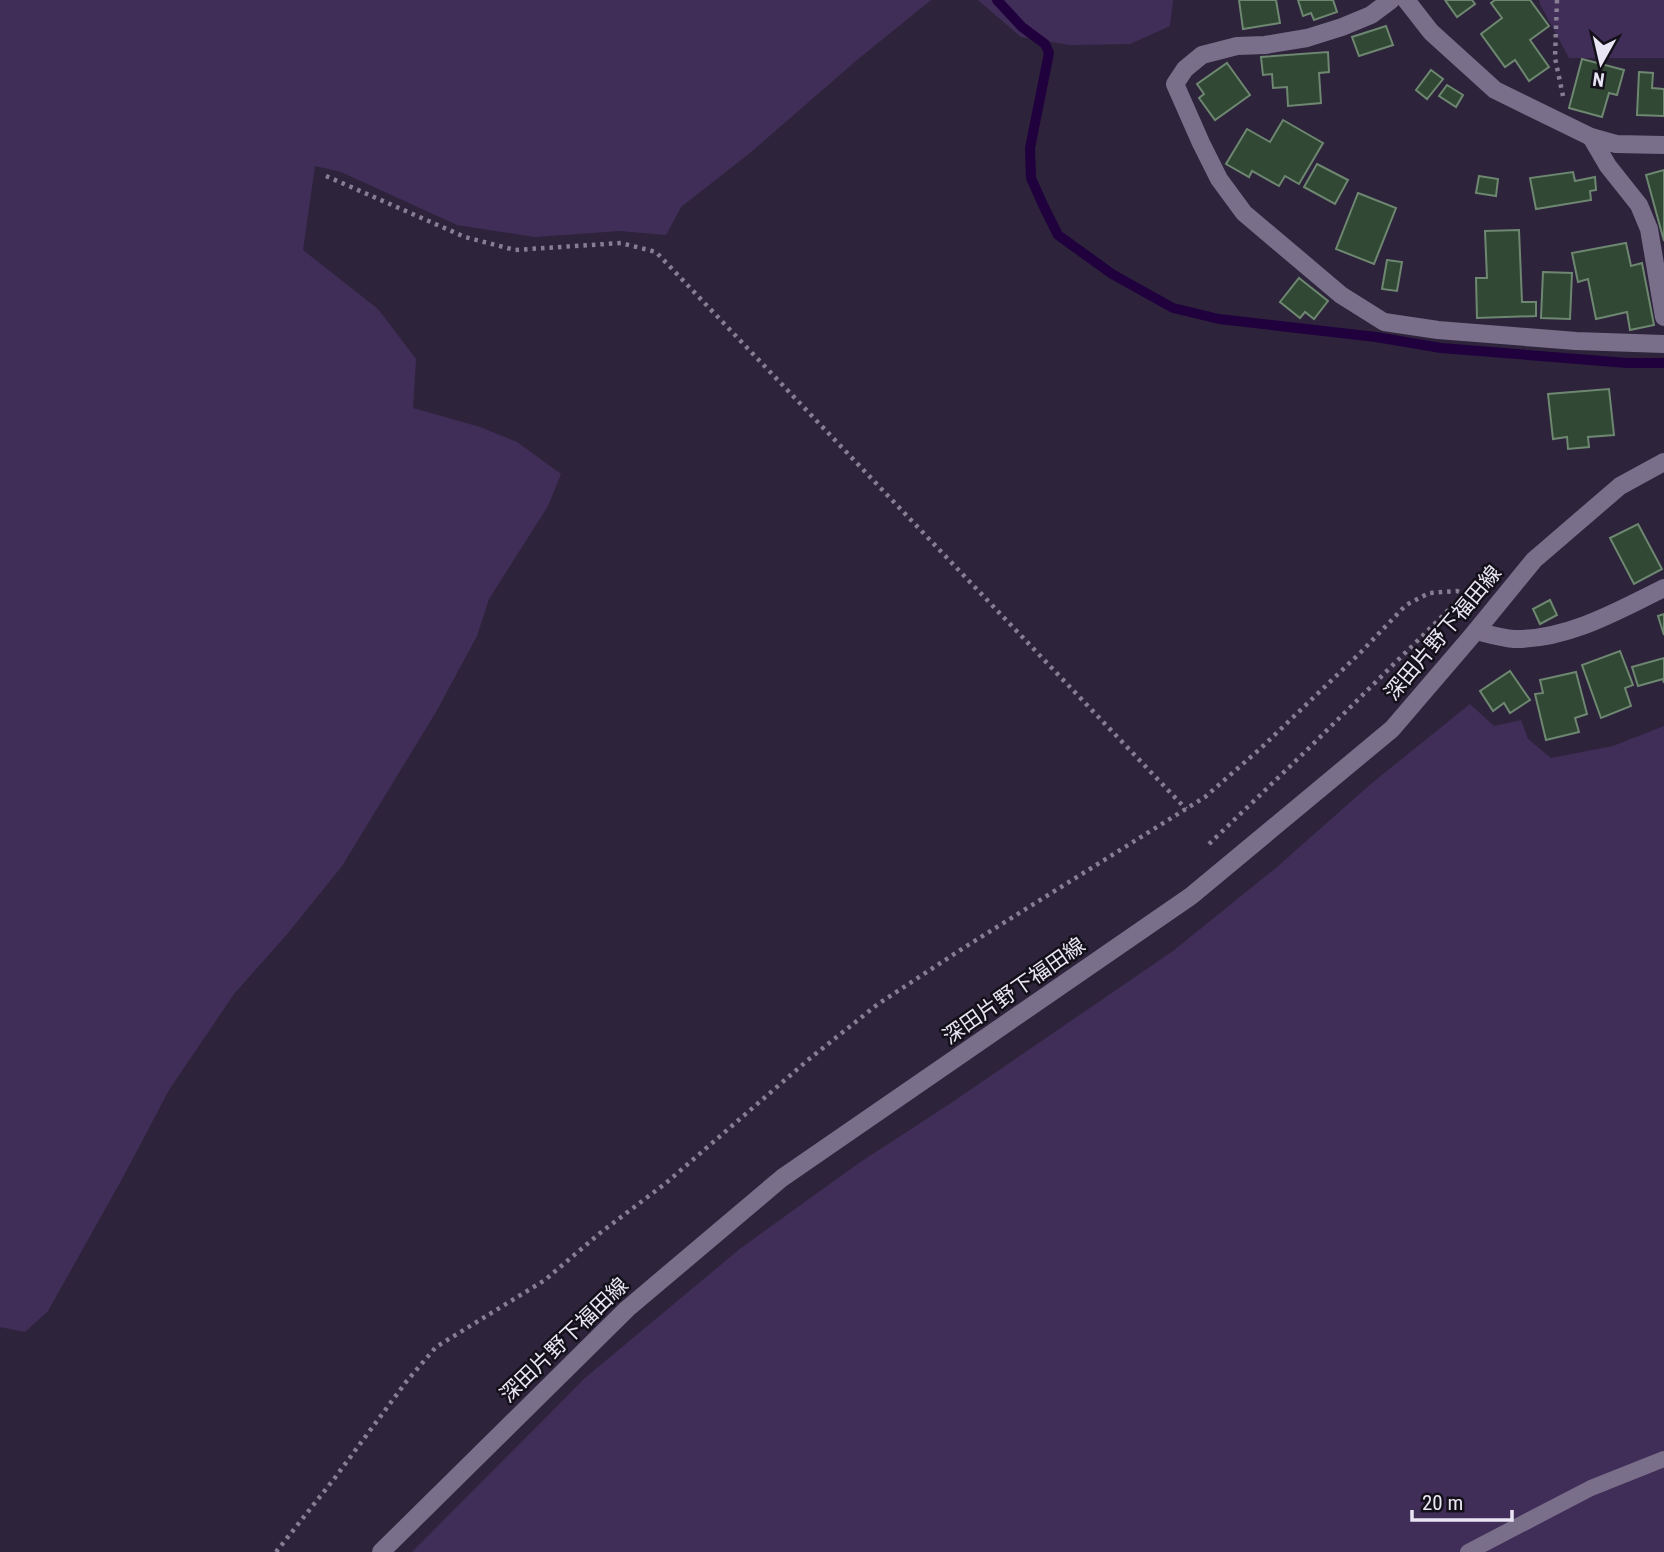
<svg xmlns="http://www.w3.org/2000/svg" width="1664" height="1552" font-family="'Roboto Condensed','Noto Sans JP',sans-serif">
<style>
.green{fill:#402e58}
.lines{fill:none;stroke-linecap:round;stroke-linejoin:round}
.stream{stroke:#20003d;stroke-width:10}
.building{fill:#314834;stroke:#6e8770;stroke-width:2}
.path{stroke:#867f92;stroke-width:4.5;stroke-dasharray:3.5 5;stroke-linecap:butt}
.lane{stroke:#7a6f8b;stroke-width:16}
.street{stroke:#7a6f8b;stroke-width:18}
.secondary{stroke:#7a6f8b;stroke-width:18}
.labels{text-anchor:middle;stroke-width:5;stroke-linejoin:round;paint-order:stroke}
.street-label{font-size:21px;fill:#eae5f4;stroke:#14101a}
</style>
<rect width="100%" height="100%" fill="#2d243b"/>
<g class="green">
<path d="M0,0H931L857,60L750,153L681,207L666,235L620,231L535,237L457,225L341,172L315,166L303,250L378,309L416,359L413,408L480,427L517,442L561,474L548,506L489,599L477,636L436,712L342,866L288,933L234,994L169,1090L122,1179L48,1311L25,1332L0,1327Z"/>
<path d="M978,0H1173L1170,26L1130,44L1070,45L1021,37Z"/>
<path d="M1539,0H1664V58H1569L1540,4Z"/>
<path d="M1470,704L1494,726L1521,720L1528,739L1551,758L1613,746L1664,726V1552H412L585,1378L741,1248L859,1163L951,1103L1173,951L1277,867L1372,783Z"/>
</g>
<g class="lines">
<path class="stream" d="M997,0L1022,27L1045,44L1049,53L1030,148L1031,178L1043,205L1058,235L1112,274L1173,308L1219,319L1376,337L1441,348L1627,363H1664"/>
</g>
<g class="building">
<path d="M1239,0H1276L1280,23L1243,29Z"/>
<path d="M1298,0H1333L1337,12L1314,20L1311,13L1303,16Z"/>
<path d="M1445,0H1472L1475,4L1457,17Z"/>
<path d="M1495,0H1530L1549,26L1530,40L1549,67L1529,81L1515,60L1505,67L1481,34L1502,18L1491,3Z"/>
<path d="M1386,26L1393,45L1359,56L1352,37Z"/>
<path d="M1328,52L1329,72L1319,73L1321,103L1288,106L1287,87L1273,88L1272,74L1263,75L1261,57Z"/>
<path d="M1582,59L1624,70L1617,95L1609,93L1602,117L1569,108Z"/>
<path d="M1227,63L1250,95L1215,120L1199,98L1204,94L1197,84Z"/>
<path d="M1431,70L1443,79L1427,99L1416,90Z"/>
<path d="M1639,72L1653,73L1652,88L1664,89V116L1637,115Z"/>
<path d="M1447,85L1463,95L1456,107L1439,96Z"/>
<path d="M1283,120L1323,143L1299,184L1285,176L1279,186L1252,171L1249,177L1226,164L1247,129L1270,142Z"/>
<path d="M1317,164L1348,180L1335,204L1304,187Z"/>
<path d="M1664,170V241L1646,175Z"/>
<path d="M1573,172L1575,181L1595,177L1596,190L1590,191L1591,200L1536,209L1530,178Z"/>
<path d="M1479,176L1498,179L1496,196L1476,193Z"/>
<path d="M1358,193L1396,208L1374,264L1336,249Z"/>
<path d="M1519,230L1522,302H1536V316L1477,318L1476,278H1487L1485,231Z"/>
<path d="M1626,243L1631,266L1642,263L1654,325L1630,330L1627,312L1596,319L1588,279L1578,282L1572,253Z"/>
<path d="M1387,260L1402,262L1397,291L1382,289Z"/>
<path d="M1543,272L1572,273L1570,319L1541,318Z"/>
<path d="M1299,278L1328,301L1314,319L1305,312L1300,318L1280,302Z"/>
<path d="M1609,389L1614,435L1588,437L1589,447L1568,449L1567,437L1553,439L1548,394Z"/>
<path d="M1638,524L1662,569L1634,584L1610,538Z"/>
<path d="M1550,600L1557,615L1540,624L1533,609Z"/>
<path d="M1664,614V635L1658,616Z"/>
<path d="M1620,651L1633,685L1625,688L1631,706L1601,718L1582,665Z"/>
<path d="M1664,658V683L1663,679L1638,686L1632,667Z"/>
<path d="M1510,671L1530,700L1510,713L1504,703L1493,711L1480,691Z"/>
<path d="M1576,672L1587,714L1575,718L1579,732L1546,740L1535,694L1543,693L1540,680Z"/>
</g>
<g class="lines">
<g class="path">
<path d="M1557,0L1555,58L1563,96"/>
<path d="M326,176L465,237L515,250L621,243L656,252L1186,809"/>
<path d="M1209,844L1307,750L1490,569"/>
<path d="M276,1552L334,1479L406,1382L436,1347L545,1280L600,1233L666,1183L808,1060L878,1004L965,947L1205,797L1261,748L1361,652L1406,605L1429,593L1457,591L1472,597"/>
</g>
<path class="lane" d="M1468,1552L1591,1488L1664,1459"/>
<g class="street">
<path d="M1391,0L1371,15L1342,27L1307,38L1265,45L1237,46L1202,55L1185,69L1175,84L1201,143L1219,179L1244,213L1341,295L1384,322L1438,330L1576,341L1664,344"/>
<path d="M1591,137L1608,166L1639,205L1649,229L1664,317"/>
<path d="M1476,631C1488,634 1501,638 1514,639C1567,640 1618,611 1664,588"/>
</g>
<g class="secondary">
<path d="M1406,0L1431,32L1495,90L1591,137L1616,144L1664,145"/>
<path d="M381,1552L627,1309L782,1178L1191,896L1392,729L1476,631L1534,560L1620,486L1664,462"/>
</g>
</g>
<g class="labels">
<g class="street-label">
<text transform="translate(1443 633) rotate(-50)" y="7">深田片野下福田線</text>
<text transform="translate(1014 991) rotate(-35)" y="7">深田片野下福田線</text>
<text transform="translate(564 1340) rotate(-44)" y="7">深田片野下福田線</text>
</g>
</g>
<g transform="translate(1601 63) rotate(188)" stroke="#14101a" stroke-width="5" paint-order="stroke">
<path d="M0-5L12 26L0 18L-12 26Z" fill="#eae5f4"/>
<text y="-10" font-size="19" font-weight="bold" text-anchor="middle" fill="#eae5f4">N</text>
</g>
<path d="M1412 1510v10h100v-10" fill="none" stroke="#eae5f4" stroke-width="3.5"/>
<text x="1422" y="1510" font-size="21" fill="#eae5f4" stroke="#14101a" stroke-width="5" paint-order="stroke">20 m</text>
</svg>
